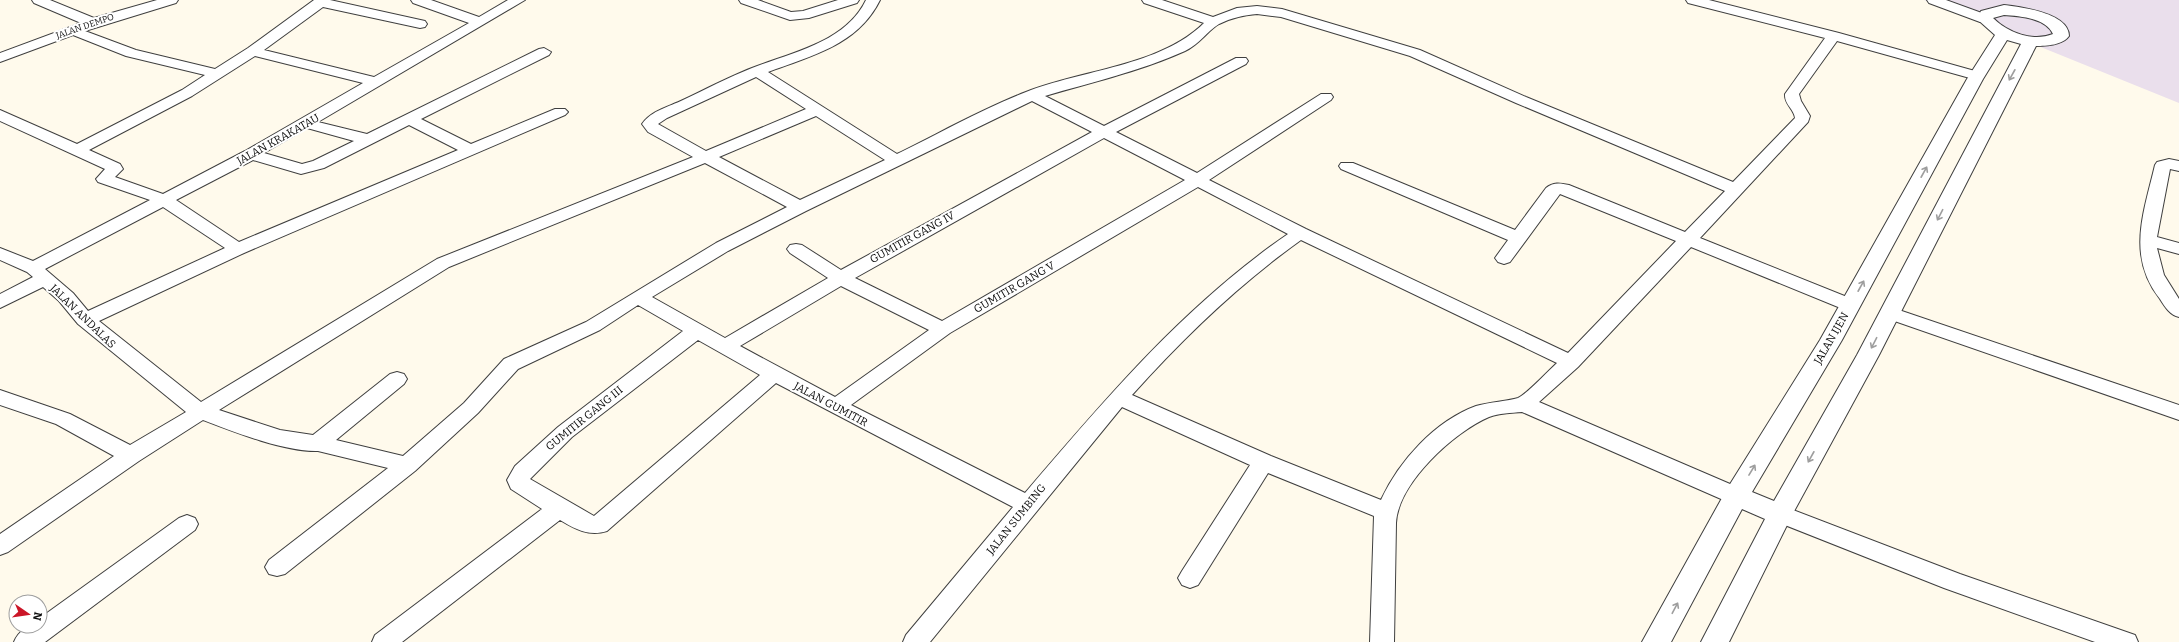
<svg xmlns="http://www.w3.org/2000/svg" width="2179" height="642" font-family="Bitter,serif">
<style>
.industrial{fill:#eadfec}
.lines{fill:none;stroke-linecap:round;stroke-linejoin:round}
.minor-casing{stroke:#3f3f3f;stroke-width:2}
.tertiary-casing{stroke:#3f3f3f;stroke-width:2}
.minor{fill:#fff;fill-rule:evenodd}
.tertiary{fill:#fff;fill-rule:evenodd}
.oneway{stroke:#9e9e9e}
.labels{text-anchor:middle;stroke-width:4;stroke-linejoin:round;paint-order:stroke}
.far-street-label{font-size:9px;fill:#0c0c0c;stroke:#fff}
.street-label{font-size:11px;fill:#0c0c0c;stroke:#fff}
</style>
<rect width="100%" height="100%" fill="#fffaec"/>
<path class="industrial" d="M1924,0H2179V103Z"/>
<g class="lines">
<g class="minor-casing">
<g id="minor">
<path d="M32,0H50L94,18L157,0H178L176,3L85,31L136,50L215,69L248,48L314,0H330L425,21L427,24L425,27L420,28L323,7L264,50L374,77L469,23L413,3L411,0H431L479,17L508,0H525L318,122L367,134L539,49L544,48L551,52L549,55L421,119L471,144L555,109H565L568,112L565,115L244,253L99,321L201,402L437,259L693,157L648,132L642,124C652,110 669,107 683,100C706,89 729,77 752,68C793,52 846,42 866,0H880C858,45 811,56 768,72L897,154C940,133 982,109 1026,92C1081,70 1161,66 1204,23L1144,3L1142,0H1162L1213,17L1237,8L1257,6L1282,9L1420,50L1526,97L1733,182L1795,118C1794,109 1784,104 1785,94L1825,38L1688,3L1686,0H1709L1839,33L1982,73L1984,76L1982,79L1977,80L1837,41L1799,94L1801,101L1810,116L1808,122L1700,238L1857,301L1859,305L1857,309L1850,311L1843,309L1691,247L1578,367L1539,402L1744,490L1747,496L1744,502L1736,504L1728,502L1522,412C1511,413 1499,413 1489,417C1454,432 1398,483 1396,523L1394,642H1370L1374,516L1268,473L1198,585L1190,588L1182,585L1178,578L1182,571L1250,465L1122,407L930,642H903L906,635L1013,507L776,383L607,531C589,537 575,529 560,520L402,642H372L375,635L542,509L511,489L507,480L515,466L558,427L683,331L638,305L600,330L518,369L478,413L415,471L285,574L277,576L269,574L265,567L269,560L388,468L318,451C285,452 234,432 203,420L139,461L8,552L0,555V534L114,456L56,424L0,405V390L70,414L130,445L186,412L78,324L59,301L43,287L0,308V294L33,277L27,272L0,260V248L33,261L150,200L98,182L96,179L105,169L0,121V110L77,144L182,90L205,75L126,56L73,35L0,62V53L81,23L34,3ZM1257,14L1281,17L1410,56L1516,103L1725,191L1685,232L1569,185C1560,183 1553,182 1546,188L1515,230L1353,163H1341L1339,166L1341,169L1508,240L1495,258L1498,262L1504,264L1510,262L1560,194L1676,241L1568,353L1306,229L1209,180L1331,100L1333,97L1331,94H1321L1197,173L1116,132L1246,64L1248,61L1246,58H1236L1104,126L1045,96C1092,82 1141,71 1185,51C1200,44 1207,31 1219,24C1231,18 1244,15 1257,14ZM255,56L363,83L245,151L163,194L115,177L123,169L120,164L89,150L192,96ZM756,77L806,109L706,151L658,124L667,118ZM1032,101L1092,132L841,270L802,245L796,244L790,245L787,249L790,253L828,278L725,338L652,297L728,251L806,211ZM816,116L885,160L800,200L719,157ZM409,125L458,150L239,242L176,200L253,160L301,174L324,168ZM307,128L354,141L313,161L302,164L264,153ZM1104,138L1185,180L942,321L855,278ZM705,163L787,207L716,243L586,322L504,359L464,403L403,456L336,440L404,384L407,379L404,374L397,372L390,374L313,435L280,430L219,410L449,267ZM1198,187L1288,234C1185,305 1106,398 1025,493L851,405L950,333ZM163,207L225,248L88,311L73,293L45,269ZM1301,240L1557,363C1548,371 1527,394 1518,398C1509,401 1489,402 1476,406C1435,421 1399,461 1381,500L1271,456L1132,395C1184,337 1238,285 1301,240ZM841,286L929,330L835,397L740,346ZM698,340L760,375L594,516L530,479L572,437Z"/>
<path d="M739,0H758L791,12L803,11L838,0H859L857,3L809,18L790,20L741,3Z"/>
<path d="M1927,0H1946L1990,16L1992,19L1990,22H1980L1929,3Z"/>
<path d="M2169,159L2179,161V171L2170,169L2157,237L2179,243V254L2157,248L2164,275L2179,299V317C2170,315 2165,307 2160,299C2126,256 2144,212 2155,165L2157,162Z"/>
<path d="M1890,307L2179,405V420L1883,317L1881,313L1883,309Z"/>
<path d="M1780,505L1960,574L2135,635L2138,642H2095L1944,588L1772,520L1769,514L1772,508Z"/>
<path d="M187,515L195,518L198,524L195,530L45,642H14C19,630 27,626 40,626V618L179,518Z"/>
</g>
</g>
<g class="tertiary-casing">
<path id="tertiary" d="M2004,5C2021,7 2069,13 2069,36C2063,45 2047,46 2036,46L1879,355L1792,515L1729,642H1701L1765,519L1742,509L1671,642H1642L1727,489L1820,340L1967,79L1995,35L1977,19L1981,11ZM2004,15C2019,16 2046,18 2053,34C2033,42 2008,33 1993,18ZM2007,40L2021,44L1857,355L1774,501L1752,492L1842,340L1983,79Z"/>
</g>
<use href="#minor" class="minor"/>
<use href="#tertiary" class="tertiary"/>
</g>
<defs><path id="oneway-shaft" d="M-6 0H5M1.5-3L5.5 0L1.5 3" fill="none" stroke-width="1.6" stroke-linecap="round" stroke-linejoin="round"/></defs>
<g class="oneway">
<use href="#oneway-shaft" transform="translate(2012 75) rotate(119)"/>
<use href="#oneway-shaft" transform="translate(1924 172) rotate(-61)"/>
<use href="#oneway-shaft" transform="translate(1940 215) rotate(117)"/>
<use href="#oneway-shaft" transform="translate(1861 286) rotate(-61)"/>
<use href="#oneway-shaft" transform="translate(1874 343) rotate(117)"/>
<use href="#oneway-shaft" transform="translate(1811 457) rotate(119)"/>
<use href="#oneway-shaft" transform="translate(1752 470) rotate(-59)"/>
<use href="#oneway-shaft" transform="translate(1675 608) rotate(-62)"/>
</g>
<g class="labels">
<g class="far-street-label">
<text transform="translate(85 26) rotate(-19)" y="3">JALAN DEMPO</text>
</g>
<g class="street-label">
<text transform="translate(278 139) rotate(-29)" y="4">JALAN KRAKATAU</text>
<text transform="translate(912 237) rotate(-29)" y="4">GUMITIR GANG IV</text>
<text transform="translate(1014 287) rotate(-30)" y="4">GUMITIR GANG V</text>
<text transform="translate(83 316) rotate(44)" y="4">JALAN ANDALAS</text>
<text transform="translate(1831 338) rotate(-60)" y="4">JALAN IJEN</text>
<text transform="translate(831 404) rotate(28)" y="4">JALAN GUMITIR</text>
<text transform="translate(584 418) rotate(-39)" y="4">GUMITIR GANG III</text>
<text transform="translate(1016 519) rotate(-51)" y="4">JALAN SUMBING</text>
</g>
</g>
<g transform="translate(28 614) rotate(103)"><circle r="19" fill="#ffffff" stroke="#9e9e9e"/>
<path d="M0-3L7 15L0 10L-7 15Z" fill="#cb1527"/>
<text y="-6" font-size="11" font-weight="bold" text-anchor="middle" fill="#0c0c0c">N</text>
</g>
</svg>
